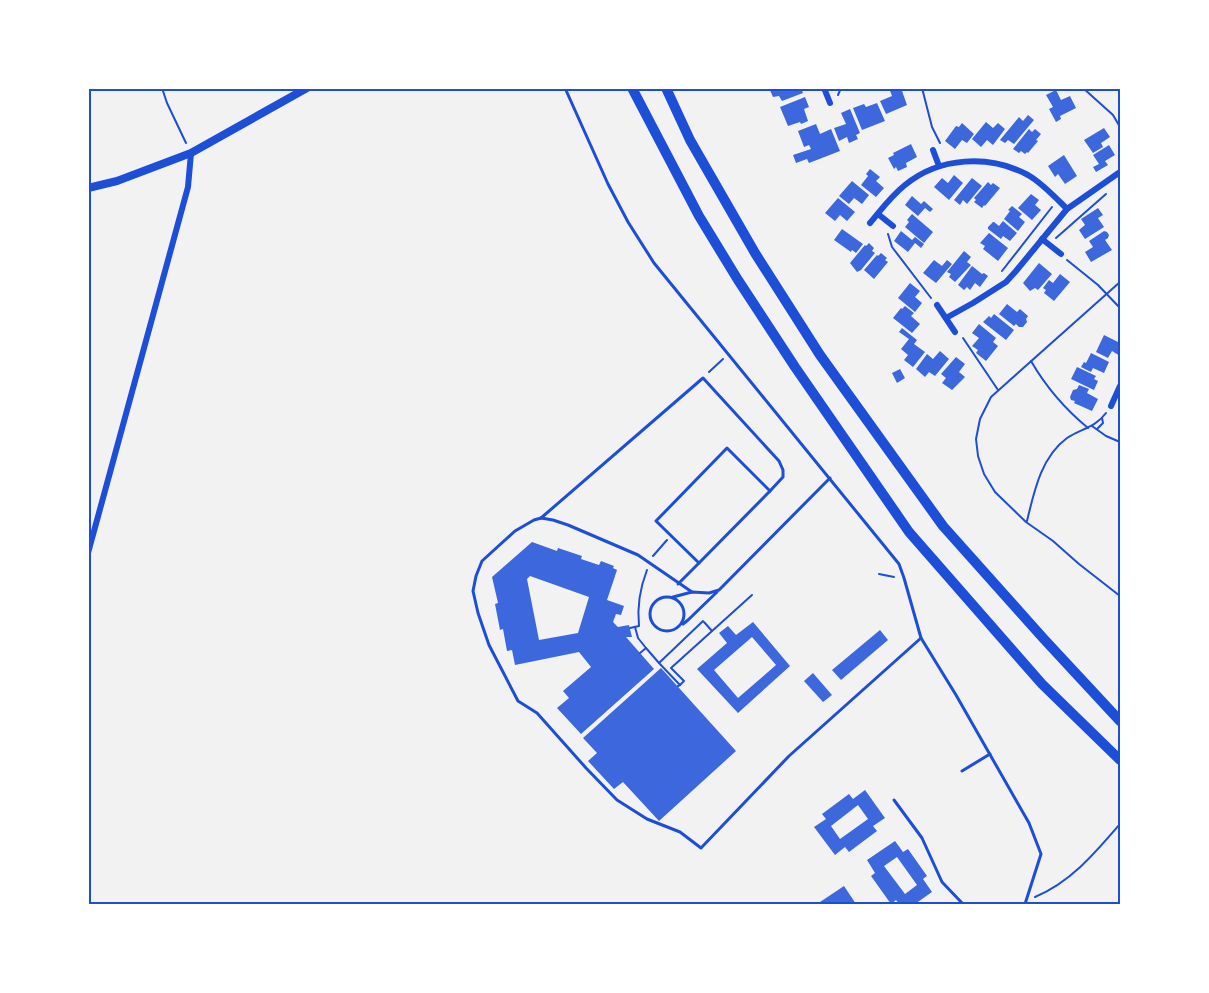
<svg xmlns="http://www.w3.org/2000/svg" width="1209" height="993" font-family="'DM Sans',sans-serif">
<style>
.building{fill:#3d67dc;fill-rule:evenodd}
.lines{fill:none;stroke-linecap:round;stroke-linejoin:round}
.path{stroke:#1d4ed8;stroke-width:2}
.service{stroke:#1d4ed8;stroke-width:3}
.minor{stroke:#1d4ed8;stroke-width:6}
.tertiary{stroke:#1d4ed8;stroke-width:8}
.motorway{stroke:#1d4ed8;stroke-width:10}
.neatline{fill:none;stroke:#1d4ed8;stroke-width:2}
</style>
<rect width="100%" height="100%" fill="#f2f2f2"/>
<g class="building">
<path d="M769,88H801L803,93L782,101L779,96L773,97Z"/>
<path d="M889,88H901L907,105L886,114L880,101L892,96Z"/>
<path d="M1056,90L1061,100L1070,96L1076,108L1060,116L1061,119L1056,122L1049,109L1053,107L1046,95Z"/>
<path d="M805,97L809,107L804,109L808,121L801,124L800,122L788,126L780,107Z"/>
<path d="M877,103L885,121L862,130L853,108L864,104L866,107Z"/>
<path d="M850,109L860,133L856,135L858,139L849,143L847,137L839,141L834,128L846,124L841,113Z"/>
<path d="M1028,115L1034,120L1014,144L1008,140L1005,143L1000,140L1019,117L1023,121Z"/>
<path d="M986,122L993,128L998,123L1005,129L993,145L987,140L981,147L972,139Z"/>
<path d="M962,123L974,134L967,143L962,140L955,149L945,141L956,126L959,127Z"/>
<path d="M816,124L820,134L831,129L840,151L809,163L807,159L796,163L793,155L811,149L809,145L804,147L798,131Z"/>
<path d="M1104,128L1110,137L1101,143L1103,147L1093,153L1084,140Z"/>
<path d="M1029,129L1032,132L1035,129L1041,134L1036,140L1038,141L1028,153L1027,152L1025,154L1021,151L1019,153L1013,149Z"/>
<path d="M911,144L917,157L906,163L907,167L898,171L896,167L894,169L888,158L894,155L893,153Z"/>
<path d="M1109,145L1115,155L1105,161L1108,165L1096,172L1093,167L1099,164L1093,155Z"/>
<path d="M1064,155L1077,176L1065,184L1058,174L1055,177L1048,166Z"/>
<path d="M870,169L880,177L876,181L884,188L876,197L861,185L868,176L866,174Z"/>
<path d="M954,175L963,183L949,200L934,187L942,178L948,183Z"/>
<path d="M972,178L982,186L967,204L963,200L960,205L954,200Z"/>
<path d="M852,181L869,195L862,204L854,198L849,204L839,196Z"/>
<path d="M988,182L991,185L993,183L1000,188L985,206L984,205L982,208L974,202L976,200L974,198Z"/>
<path d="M1031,194L1039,200L1035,205L1041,210L1032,220L1018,208Z"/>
<path d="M912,196L921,204L924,201L933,209L930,212L925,208L918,216L905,205Z"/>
<path d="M838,198L855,212L847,221L840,215L835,221L825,213Z"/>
<path d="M1012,206L1022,214L1019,217L1025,222L1018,231L1004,219L1010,211L1008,210Z"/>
<path d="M1098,208L1103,215L1098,218L1104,227L1085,239L1079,230L1085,225L1081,219Z"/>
<path d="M912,214L933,232L924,243L905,227L909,222L907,220Z"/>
<path d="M1003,221L1017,233L1010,241L1003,236L1001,239L988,229V227L993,222H994L999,226Z"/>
<path d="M842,229L863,244L856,253L852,250L851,252L834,240Z"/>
<path d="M901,231L912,240L915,237L924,244L921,248L915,243L908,252L894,241Z"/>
<path d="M1104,231L1107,232L1109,235L1108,238L1105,240L1112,250L1091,262L1085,252L1093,247L1089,241Z"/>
<path d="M989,233L1008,248L998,261L983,249L985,246L980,243Z"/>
<path d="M869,243L874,248L872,251L875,253L861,270L857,272L850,263L865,245L866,246Z"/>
<path d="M964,251L971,257L967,262L971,265L955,282L949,277L951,274L947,272Z"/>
<path d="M881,253L887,258L885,260L888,262L874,279L864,270L877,255L878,256Z"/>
<path d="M934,260L942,266L947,260L952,264L936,283L923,273Z"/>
<path d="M1039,263L1052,274L1038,290L1035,288L1030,291L1023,283Z"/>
<path d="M972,266L982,274L984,273L988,276L980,287L975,283L970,290L967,287L964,290L958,285Z"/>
<path d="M1060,274L1070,282L1054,301L1044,293L1046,290L1043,288L1049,280L1053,283Z"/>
<path d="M910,283L920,291L915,297L922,303L915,312L898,298Z"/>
<path d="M1007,304L1017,312L1020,309L1028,316L1026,319L1027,322L1023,327H1019L1016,324L1014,326L999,314Z"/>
<path d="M905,306L914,313L911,316L920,324L912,333L893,318L901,308L902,309Z"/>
<path d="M994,314L1014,330L1006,340L983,322L989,316L991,318Z"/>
<path d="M979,324L996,338L993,342L998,346L986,361L976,353L978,350L972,346L979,338L972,333Z"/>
<path d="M902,328L917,340L914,344L925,352L913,367L904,360L908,355L901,349L909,339L899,332Z"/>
<path d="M1104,335L1120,343V356L1112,351L1108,358L1096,352Z"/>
<path d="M940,351L949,359L935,376L929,372L925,377L916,369L927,354L933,359Z"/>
<path d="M1091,353L1109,362L1104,373L1093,368L1091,372L1081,367L1084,362L1086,363Z"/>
<path d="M956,357L965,364L959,372L965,377L952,390L942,383L946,378L941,374Z"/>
<path d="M1077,367L1096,376L1094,379L1098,381L1094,390L1071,379Z"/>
<path d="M900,369L905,378L897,383L892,373Z"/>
<path d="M1079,385L1089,389L1087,393L1098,399L1092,411L1074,403L1075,401L1071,400L1070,397L1073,390L1077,389Z"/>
<path d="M532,542L557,551L558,548L582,556L581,559L599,565L601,561L614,566L613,568L617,570L607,600L624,606L621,615L616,614L613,622L618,627L629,625L632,637H626L654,669L581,734L557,708L569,698L563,691L591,667L579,652L515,665L512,650L507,651L503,629L500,630L495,604L498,603L492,577ZM530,576L589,597L578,633L539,640L527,579Z"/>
<path d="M753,622L790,666L738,713L697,669L727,643L719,633L728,626L736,635ZM752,637L776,665L738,698L714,670Z"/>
<path d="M880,630L888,640L841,680L832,670Z"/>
<path d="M661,668L736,751L659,821L623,782L614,789L588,761L597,753L583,738Z"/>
<path d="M813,673L832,695L823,702L804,681Z"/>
<path d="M865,790L885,818L873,826L877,831L849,852L845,847L835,855L814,827L826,819L822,814L849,794L853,799ZM858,805L868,819L840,839L831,826Z"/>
<path d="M895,841L903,852L908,849L927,876L923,879L932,892L915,904H899L896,900L891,904L871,876L875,873L867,860ZM897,857L917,885L905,894L884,866Z"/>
<path d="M844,886L856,904H817Z"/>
</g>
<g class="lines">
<g class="path">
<path d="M162,88L167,103L186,143"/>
<path d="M922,88L932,127L940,143"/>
<path d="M1083,88L1113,115L1120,127"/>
<path d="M838,95L841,88"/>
<path d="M888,234L892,247L931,298"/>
<path d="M1056,238L1106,194"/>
<path d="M1067,260L1098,285L1120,308"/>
<path d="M1002,271L1052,207"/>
<path d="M1120,282L991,397L980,419L976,439L978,456L984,474L995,492L1026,522L1053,541L1079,564L1120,596"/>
<path d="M963,338L998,390"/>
<path d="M1031,361C1046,387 1065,409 1088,428"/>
<path d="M709,372L723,359"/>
<path d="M1092,426L1106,436L1120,442"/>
<path d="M1097,429L1103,423L1102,418"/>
<path d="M1027,521C1034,492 1041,457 1067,438C1081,429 1096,427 1106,413"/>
<path d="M653,556L667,540"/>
<path d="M879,574L894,577"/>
<path d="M704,622L712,631"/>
<path d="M635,627L638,638L646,648"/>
<path d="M630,628L639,626C637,607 640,588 647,570"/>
<path d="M640,653L646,648L659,663"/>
<path d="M680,685L684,681L671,668L752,595"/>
<path d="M678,686L680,685L659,663L703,621"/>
<path d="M1035,897C1071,882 1095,853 1120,824"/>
</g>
<g class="service">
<path d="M565,88L608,184L628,222L654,263L899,564L904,578L921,638L956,695L1029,823L1041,854L1025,904"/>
<path d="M727,448L770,491L699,563L656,521Z"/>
<path d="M541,518L703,378L779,461L783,470V477L770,491"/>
<path d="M678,584L699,563"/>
<path d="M692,592L638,555L568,525L553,520L541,518L534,520L515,531L482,561L476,576L473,591L478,613L489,645L518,701L537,713L586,768L617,800L647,819L680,832L701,848L789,756L921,638"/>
<circle cx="667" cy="614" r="17"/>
<path d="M673,597L692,592L709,593L719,590L830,478"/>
<path d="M683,624L688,620L717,592"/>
<path d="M962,771L990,754"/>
<path d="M894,800L922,838L942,882L963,904"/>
</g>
<g class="minor">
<path d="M824,88L830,103"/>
<path d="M933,150L939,166"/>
<path d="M878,214L893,226"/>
<path d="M870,223C881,210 891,196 905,185C939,157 989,154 1028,175C1042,183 1055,197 1067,209"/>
<path d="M1042,239L1061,254"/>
<path d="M937,305L955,332"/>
<path d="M946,318L973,303L1006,282L1016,271L1067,209L1120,172"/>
<path d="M1111,406L1120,386"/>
<path d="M88,553L188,187L191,153"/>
</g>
<path class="tertiary" d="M88,188L117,181L191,153L307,88"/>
<g class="motorway">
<path d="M632,88L699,216L738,280L795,367L909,532L1042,684L1120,760"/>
<path d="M666,88L690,140L755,253L820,355L943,526L1043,638L1120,721"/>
</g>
</g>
<rect width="1209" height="993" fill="none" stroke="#ffffff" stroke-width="180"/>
<rect x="90" y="90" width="1029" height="813" class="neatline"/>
</svg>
